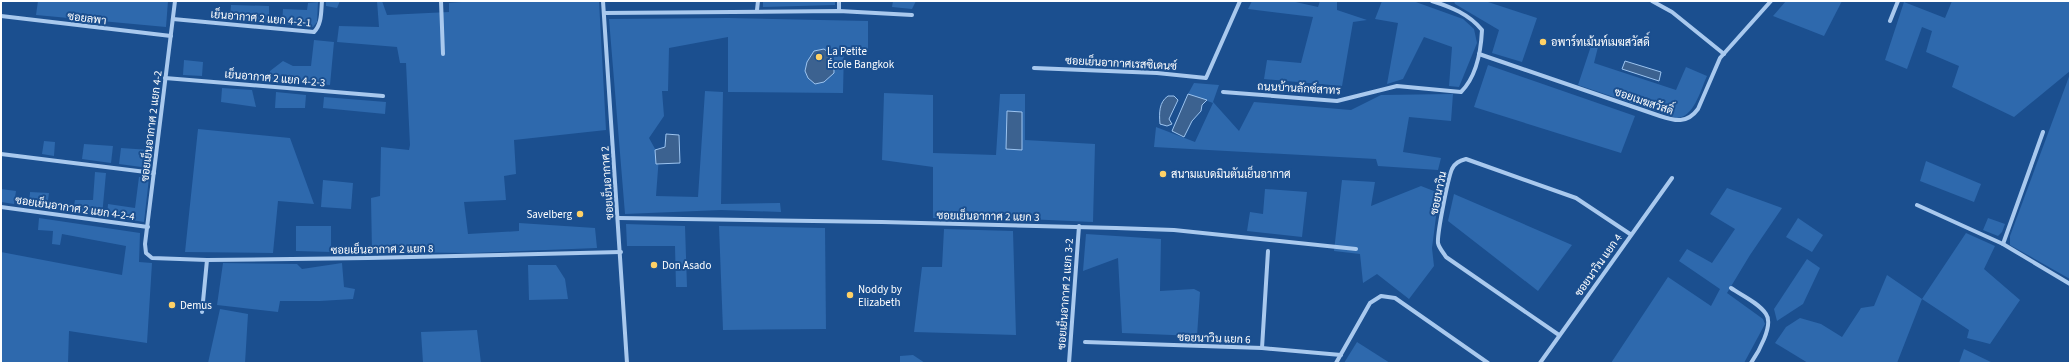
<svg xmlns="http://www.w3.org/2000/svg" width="2071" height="364" font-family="'Source Sans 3',Sarabun,sans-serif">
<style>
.green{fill:#2e69ad}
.water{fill:#3c6290;stroke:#9cc4f0}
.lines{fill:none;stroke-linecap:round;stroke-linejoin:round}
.street{stroke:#a9c9ee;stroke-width:4}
.poi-dot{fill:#ffd166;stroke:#1b4f8f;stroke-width:1.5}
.labels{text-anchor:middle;stroke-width:4;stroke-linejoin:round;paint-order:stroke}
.street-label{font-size:11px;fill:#fff;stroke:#1b4f8f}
.poi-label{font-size:11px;fill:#fff;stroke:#1b4f8f;text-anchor:start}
</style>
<rect width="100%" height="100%" fill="#1b4f8f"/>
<g class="green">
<path d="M38,1H168L166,27L36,15Z"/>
<path d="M326,1H340L337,8L326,6Z"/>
<path d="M377,1H382L387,15L449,12V3L474,1H599L606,130L514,140L516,174L504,176L506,200L464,202L468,234L519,231V223L595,228L597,248L471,253L372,252L371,198L380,196L381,147L409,150L410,145L406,63H400L397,47L337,42L339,26L379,27Z"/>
<path d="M763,1H835V5L763,7Z"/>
<path d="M893,1H916L912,9L892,7Z"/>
<path d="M1252,1H1291L1318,7L1320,1H1337V10L1367,20L1353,22L1342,86L1264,79L1267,60L1301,63L1313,17L1248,9Z"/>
<path d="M1382,1H1413L1463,19L1474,29L1477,43L1459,87L1449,86L1452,47L1424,37L1403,79L1387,84L1398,23L1375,19Z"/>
<path d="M1454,1H1485L1537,18L1522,62L1492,53L1499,30L1455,4Z"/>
<path d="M1786,1H1842L1824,36L1773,16Z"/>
<path d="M1952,1H2070V71L2014,117L1952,87L1959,66L1926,52L1932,31L1922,27L1907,69L1885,60L1904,2L1945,18Z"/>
<path d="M318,2L317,22L313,27L282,24L283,9L307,10L308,3Z"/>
<path d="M231,5L269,6V23L230,19Z"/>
<path d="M728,18L868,21V50L844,49L843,93L728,92V37L669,48L668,91H662L664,116L649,138L659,156L656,196L698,197L705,91L723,92L721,204L780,203L781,212L721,210L625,214L609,19Z"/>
<path d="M1594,37L1600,39L1594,63L1676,90L1686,67L1707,76C1700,91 1694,118 1676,118L1578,85Z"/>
<path d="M314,40L334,42L330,85L270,80V71L283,61L293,66H311Z"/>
<path d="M184,60L203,62L202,76L183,75Z"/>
<path d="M1488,65L1635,116L1621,153L1474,107Z"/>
<path d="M2070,74V279L2010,245V236Z"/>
<path d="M1194,83L1219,85L1213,102L1239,131L1254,102L1351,110L1381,95L1453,94L1451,121L1409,117L1403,152L1441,158L1438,170L1378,166L1376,159L1154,147L1156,127L1195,142L1213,103L1188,94Z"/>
<path d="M222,88L252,90L256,107L221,102Z"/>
<path d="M276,92L306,95L305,108H275Z"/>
<path d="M884,93L933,95V153L996,155L1000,94H1025V140L1095,144L1093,222L1026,219L933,218V167L882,160Z"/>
<path d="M324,97L386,102L385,114L323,108Z"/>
<path d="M198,129L290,138L314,204L278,201L273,253L185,252Z"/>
<path d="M44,141L55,142L54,156L42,154Z"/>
<path d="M84,144L113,146L111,163L82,159Z"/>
<path d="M121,148L150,150L149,168L119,164Z"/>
<path d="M1926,161L1981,184L1974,202L1920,181Z"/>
<path d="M95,172L106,173L102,216L73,212L75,200H93Z"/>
<path d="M139,177L149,178L144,222L107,216L108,204L135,208Z"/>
<path d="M323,180L353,183L351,209L321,207Z"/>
<path d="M1342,180L1375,182L1371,206L1421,186L1439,193L1432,248L1434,266L1409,299L1377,274L1363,283L1360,254L1334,251Z"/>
<path d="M1727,188L1782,208L1750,255L1727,293L1763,319L1765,324L1744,363H1611L1668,277L1711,306L1720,289L1679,261L1687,249L1712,263L1735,229L1710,214Z"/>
<path d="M1,189L16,191L14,204L1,202Z"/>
<path d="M1265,189L1307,192L1302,237L1247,231L1250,212L1263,214Z"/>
<path d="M30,192L49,193L47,208L29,206Z"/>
<path d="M1454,194L1572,245L1538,291L1448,221Z"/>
<path d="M39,218L140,233L139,262L152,263L147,343L69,331L68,363H1V252L122,275L126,246L62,234L60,245L52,244L53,231L38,230Z"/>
<path d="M1798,218L1823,235L1812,252L1786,237Z"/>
<path d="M1988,218L2005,224L2002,232L1998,236L1983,230Z"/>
<path d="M626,224L685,226L687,287H676L675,246H627Z"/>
<path d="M296,226H331V252L296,251Z"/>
<path d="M719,226L825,228L826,329L723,330Z"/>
<path d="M944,229L1013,231L1016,335L914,332L922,267H942Z"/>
<path d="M1966,233L1995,246L1984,269L2020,300L1990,344L1967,338L1969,330L1922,299L1897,363H1808L1775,343L1786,327L1800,318L1821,324L1842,337L1861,308L1874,306L1887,275L1922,299Z"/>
<path d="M1086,234L1161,239L1160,291L1194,289L1200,292L1197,336L1122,333L1118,258L1083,271Z"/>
<path d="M1807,259L1820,268L1803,304L1777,321L1774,309Z"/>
<path d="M223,263L297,264L302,269L342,263L344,287L355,289L353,299L320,301H280L278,312L217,305Z"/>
<path d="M528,265H556L565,279L568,299L529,300Z"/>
<path d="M220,309L248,314L245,363H208Z"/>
<path d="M477,330L481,363H423L421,332Z"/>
<path d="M1357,342L1390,363H1344Z"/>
<path d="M1964,349L1993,363H1959Z"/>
<path d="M913,355L925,363H900V356Z"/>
</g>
<g class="water">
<path d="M824,49C833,55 834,62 834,73L824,82L815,84L808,78L805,71L807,62L814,51Z"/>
<path d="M1625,61L1661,72L1659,81L1622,69Z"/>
<path d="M1188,94L1207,100L1202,105L1201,111L1192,121L1184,137L1172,131Z"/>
<path d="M1168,96H1174L1178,100L1169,119L1172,124L1167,126L1160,124C1159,113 1159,102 1168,96Z"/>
<path d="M1007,111L1022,112V150L1006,149Z"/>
<path d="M666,134L679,135L680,163L656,164L655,150L665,147Z"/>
</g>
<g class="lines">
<g class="street">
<path d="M175,1L145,244L146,253L152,258L207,260L368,258L621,252"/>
<path d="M441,1L443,54"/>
<path d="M603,1L627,363"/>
<path d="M1652,1L1672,12L1724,54"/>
<path d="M757,10L758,1"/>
<path d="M839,11V1"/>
<path d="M604,13L839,11L912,15"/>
<path d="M1,16L171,36"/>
<path d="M173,19L314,32C322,24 321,12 322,1"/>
<path d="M1890,21L1898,1"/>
<path d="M1479,54L1660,116C1675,121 1687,124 1698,109L1720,58L1771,1"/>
<path d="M1034,68L1157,73L1206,78L1240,1"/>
<path d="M165,78L383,96"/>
<path d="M1223,92L1337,101L1397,86L1461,92C1477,76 1481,51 1482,30C1469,14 1451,7 1432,1"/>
<path d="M1,154L154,173"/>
<path d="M1917,205L2003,244L2070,284"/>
<path d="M1,207L148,227"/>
<path d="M619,218L882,222L1116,228L1174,230L1356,249"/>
<path d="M2003,244L2043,132"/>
<path d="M1731,288C1741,295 1759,303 1766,314C1774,325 1758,353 1751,363"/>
<path d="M202,312L207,260"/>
<path d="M1559,335L1446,257C1443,252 1439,248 1438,243C1437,234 1448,178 1452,169C1455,163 1459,161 1466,159L1576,198L1630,234"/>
<path d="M1085,342L1262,348L1341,355"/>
<path d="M1262,348L1268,251"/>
<path d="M1069,363L1079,226"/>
<path d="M1336,363L1370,303L1381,296L1395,298L1488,363"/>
<path d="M1540,363L1672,178"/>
</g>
</g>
<g class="poi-dot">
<circle cx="1543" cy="42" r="4"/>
<circle cx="819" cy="57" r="4"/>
<circle cx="1163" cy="174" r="4"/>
<circle cx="580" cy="214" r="4"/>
<circle cx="654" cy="265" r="4"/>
<circle cx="850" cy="295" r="4"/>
<circle cx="172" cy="305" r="4"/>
</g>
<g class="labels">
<g class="street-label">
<text transform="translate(87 18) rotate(7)" y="4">ซอยลพา</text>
<text transform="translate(261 18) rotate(5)" y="4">เย็นอากาศ 2 แยก 4-2-1</text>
<text transform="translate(1121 63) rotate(3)" y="4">ซอยเย็นอากาศเรสซิเดนซ์</text>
<text transform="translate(275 78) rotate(5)" y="4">เย็นอากาศ 2 แยก 4-2-3</text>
<text transform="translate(1299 88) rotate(3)" y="4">ถนนบ้านลักซ์สาทร</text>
<text transform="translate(1644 101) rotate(19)" y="4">ซอยเมฆสวัสดิ์</text>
<text transform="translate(151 126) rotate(-83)" y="4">ซอยเย็นอากาศ 2 แยก 4-2</text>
<text transform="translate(607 183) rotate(-94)" y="4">ซอยเย็นอากาศ 2</text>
<text transform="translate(1438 193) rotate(-78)" y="4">ซอยนาวิน</text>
<text transform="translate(75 208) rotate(8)" y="4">ซอยเย็นอากาศ 2 แยก 4-2-4</text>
<text transform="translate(988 216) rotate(1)" y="4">ซอยเย็นอากาศ 2 แยก 3</text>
<text transform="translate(382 249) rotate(-1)" y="4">ซอยเย็นอากาศ 2 แยก 8</text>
<text transform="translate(1598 265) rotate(-55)" y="4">ซอยนาวิน แยก 4</text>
<text transform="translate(1065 294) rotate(-86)" y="4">ซอยเย็นอากาศ 2 แยก 3-2</text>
<text transform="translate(1214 338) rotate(2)" y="4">ซอยนาวิน แยก 6</text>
</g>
<g class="poi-label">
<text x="1551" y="46">อพาร์ทเม้นท์เมฆสวัสดิ์</text>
<text x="827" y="55">La Petite<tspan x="827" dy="13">École Bangkok</tspan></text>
<text x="1171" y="178">สนามแบดมินตันเย็นอากาศ</text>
<text x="572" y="218" text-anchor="end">Savelberg</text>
<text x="662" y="269">Don Asado</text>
<text x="858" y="293">Noddy by<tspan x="858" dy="13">Elizabeth</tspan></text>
<text x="180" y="309">Demus</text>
</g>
</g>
<rect width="2071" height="364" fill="none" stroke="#ffffff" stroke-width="4"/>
</svg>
